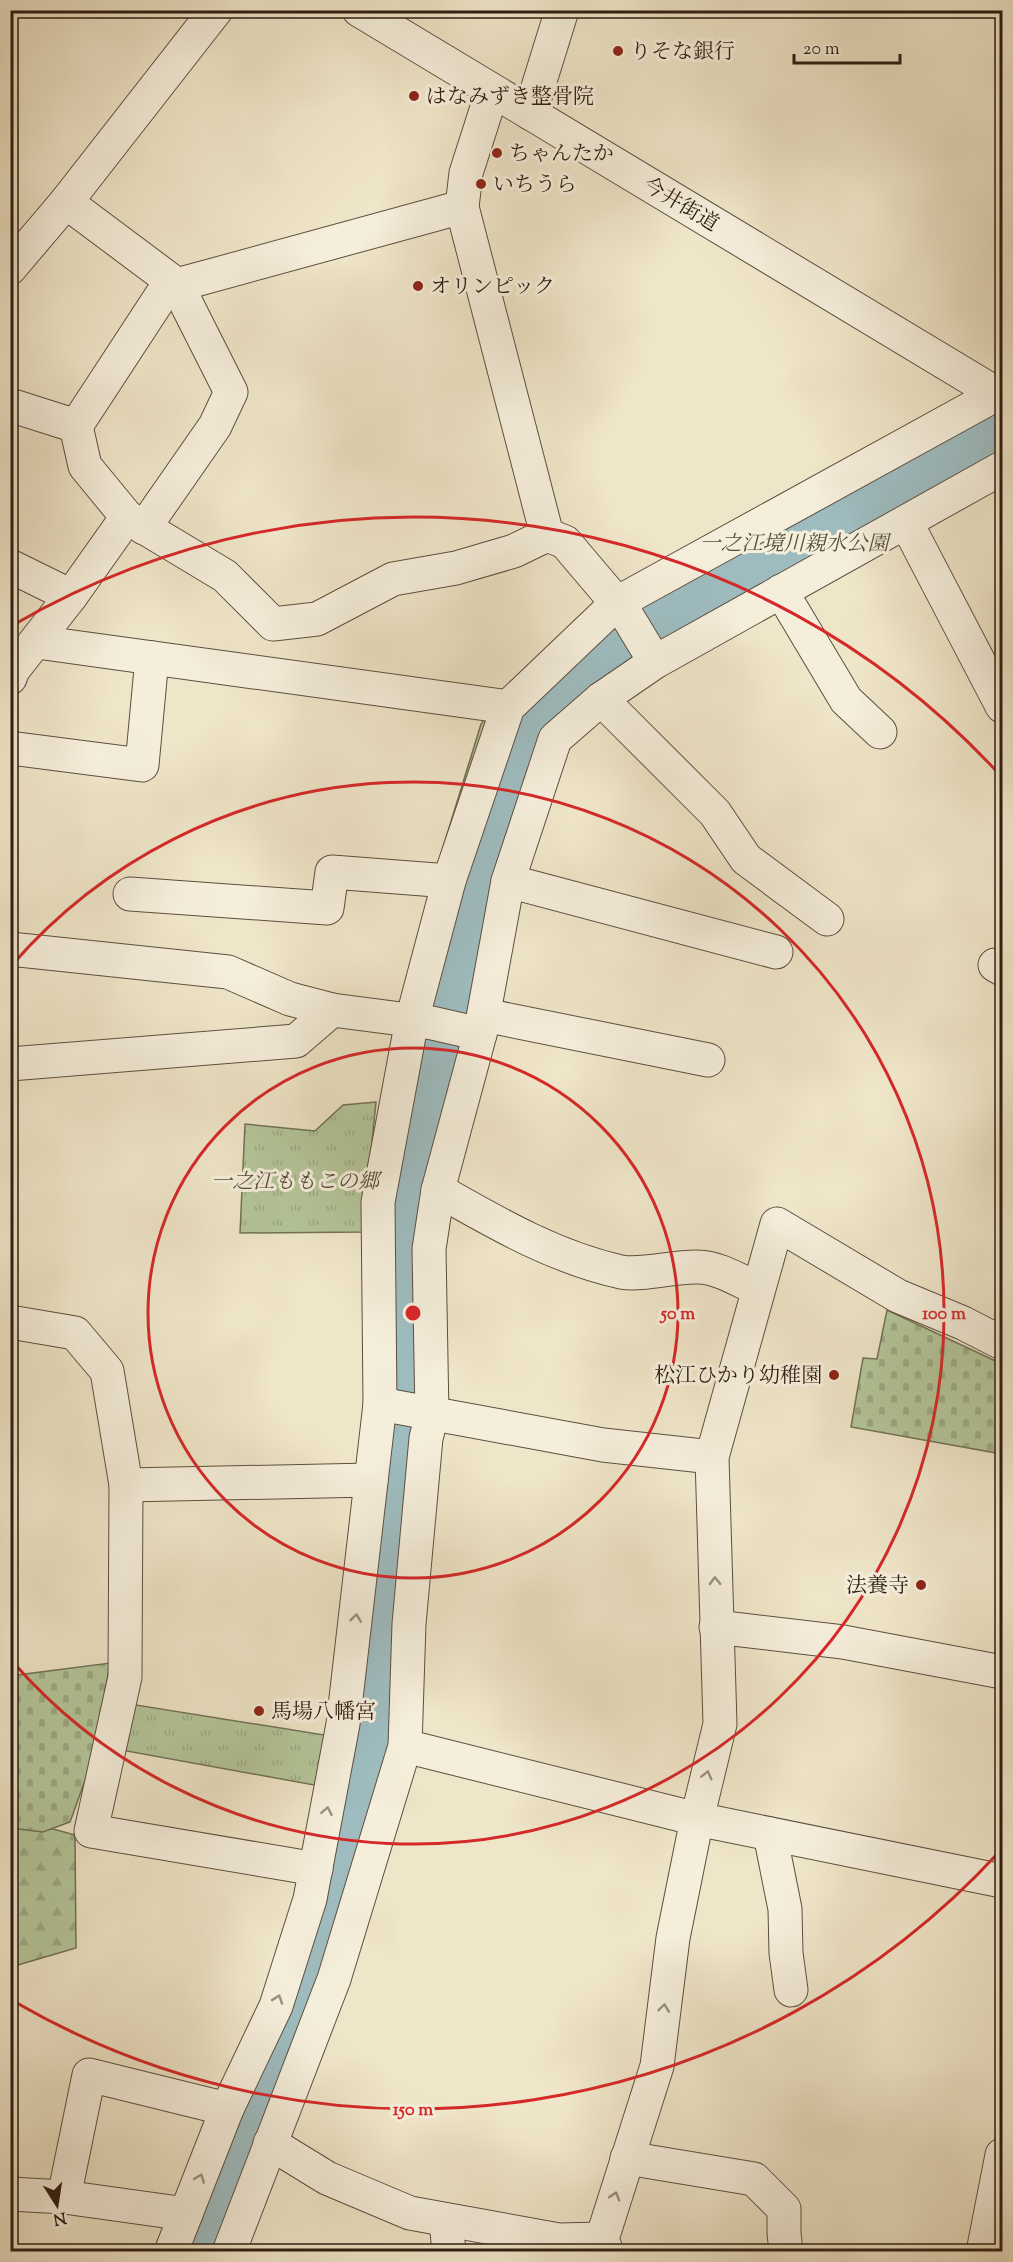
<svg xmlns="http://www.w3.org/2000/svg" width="1013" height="2262" font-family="'Sorts Mill Goudy','Noto Serif JP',serif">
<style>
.forest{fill:url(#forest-firs);stroke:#717156;stroke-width:1.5}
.cemetery{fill:url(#cemetery-stones);stroke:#717156;stroke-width:1.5}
.park{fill:url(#park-tufts);stroke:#717156;stroke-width:1.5}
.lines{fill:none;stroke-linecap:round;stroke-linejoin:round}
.river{stroke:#9ebcc0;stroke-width:63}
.minor-casing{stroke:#5e4e3f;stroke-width:35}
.minor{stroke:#f5eedb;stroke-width:33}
.oneway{stroke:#9b9080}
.ring{fill:none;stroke:#d62828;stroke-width:3}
.poi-dot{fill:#8f2418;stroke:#f5eedb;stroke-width:2}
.labels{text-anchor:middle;stroke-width:6;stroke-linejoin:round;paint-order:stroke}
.poi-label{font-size:21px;fill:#2e1c11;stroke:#f5eedb;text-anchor:start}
.street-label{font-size:21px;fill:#2e1c11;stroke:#f5eedb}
.park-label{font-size:21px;font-style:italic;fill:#564f3a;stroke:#f5eedb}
.centre{fill:#d62828;stroke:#f5eedb;stroke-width:3}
.ring-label{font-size:18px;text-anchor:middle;font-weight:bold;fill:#d62828;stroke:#f5eedb;stroke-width:6;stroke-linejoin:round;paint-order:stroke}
</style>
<defs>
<pattern id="forest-firs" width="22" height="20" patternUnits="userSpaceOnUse" patternTransform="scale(1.5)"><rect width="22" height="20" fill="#b4c69a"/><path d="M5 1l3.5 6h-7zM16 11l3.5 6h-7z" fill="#9baa84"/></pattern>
<pattern id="cemetery-stones" width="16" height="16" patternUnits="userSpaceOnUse" patternTransform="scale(1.5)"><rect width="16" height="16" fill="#b4c69a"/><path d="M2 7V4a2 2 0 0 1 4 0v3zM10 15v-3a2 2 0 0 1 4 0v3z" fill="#9baa84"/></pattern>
<pattern id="park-tufts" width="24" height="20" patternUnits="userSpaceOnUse" patternTransform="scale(1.5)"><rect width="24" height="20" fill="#b4c69a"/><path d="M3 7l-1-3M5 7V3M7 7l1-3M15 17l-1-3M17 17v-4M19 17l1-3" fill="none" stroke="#9baa84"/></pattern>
</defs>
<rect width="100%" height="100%" fill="#efe5c8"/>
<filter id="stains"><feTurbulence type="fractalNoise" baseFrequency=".00333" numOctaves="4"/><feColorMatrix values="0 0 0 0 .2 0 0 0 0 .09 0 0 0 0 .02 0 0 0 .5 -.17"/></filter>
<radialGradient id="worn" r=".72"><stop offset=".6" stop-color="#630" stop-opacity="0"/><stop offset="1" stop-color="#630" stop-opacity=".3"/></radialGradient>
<path class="forest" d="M10,1817L75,1835L76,1948L11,1967Z"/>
<g class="cemetery">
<path d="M887,1310L1002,1364V1454L851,1427L863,1358L877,1359Z"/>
<path d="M110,1663L95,1753L70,1822L43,1832L11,1828L10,1676Z"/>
</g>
<g class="park">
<path d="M958,411L978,426L1002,441V452L795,577L700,617L663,637L656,631L636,591Z"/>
<path d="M595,610L622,662L586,692L474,1001L409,990L437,867L481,724L505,690Z"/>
<path d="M398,1048L461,1057L418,1393L394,1747L339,1932L217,2251H164L273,1986L320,1786L121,1750L130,1704L330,1736L377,1372Z"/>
<path d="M376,1102L363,1232L240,1233L245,1124L315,1131L343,1105Z"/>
</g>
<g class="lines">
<path class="river" d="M205,2252L339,1902L366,1722L391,1460L404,1376L400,1265L401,1186L525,749L562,680L612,644L1002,433"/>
<g class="minor-casing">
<g id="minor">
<path d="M359,10L1002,397"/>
<path d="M530,113L562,10"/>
<path d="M66,202L177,285L231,392L215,426L144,528"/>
<path d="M462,207L466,173L492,92"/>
<path d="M10,268L66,202L216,10"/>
<path d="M10,405L76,426L85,466L127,517L225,576L273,624L317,619L393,579L456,568L514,551L547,535L565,542L626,614L655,662"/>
<path d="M76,426L161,296L177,285L462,207L547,535"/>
<path d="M906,522L1002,706"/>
<path d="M10,566L71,596"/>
<path d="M781,591L846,700L880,732"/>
<path d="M37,642L508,707"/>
<path d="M10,678L13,670L71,596L127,517"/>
<path d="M601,699L715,813L746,859L827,919"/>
<path d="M10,748L142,765L152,658"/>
<path d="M508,881L776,952"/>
<path d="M130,894L327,908L332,872L449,881"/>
<path d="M10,949L228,972L290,999L332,1010L432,1023L480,1034"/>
<path d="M995,965L1002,969"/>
<path d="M484,1015L708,1060"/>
<path d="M10,1064L296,1041L332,1010"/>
<path d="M438,1190C496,1223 554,1257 621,1272C642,1276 675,1266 698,1267C718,1267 740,1281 758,1289"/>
<path d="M10,1322L75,1333L107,1371L126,1485L125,1677L91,1831L316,1869"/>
<path d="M380,1404L603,1445L712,1457"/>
<path d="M126,1485L371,1480"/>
<path d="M716,1627L843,1642L1002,1672"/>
<path d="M405,1746L697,1819L1002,1881"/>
<path d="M770,1834L785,1909L786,1953L791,1990"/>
<path d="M270,2143L327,2178L410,2213L559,2240L602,2239"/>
<path d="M627,2158L754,2179L784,2209V2233L786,2252"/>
<path d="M10,2194L64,2197L89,2075L227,2109"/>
<path d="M64,2197L186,2214"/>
<path d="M446,2221L449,2252"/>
<path d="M171,2252L227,2109L276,2006L310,1899L343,1724L380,1404L378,1202L412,1020L449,881L508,707L617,603L997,394"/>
<path d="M229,2252L334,1979L405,1746L409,1624L426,1438L432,1415L429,1249L438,1190L480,1034L508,881L555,739L601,699L655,662L1002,468"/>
<path d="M607,2252L602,2239L657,2066L673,1938L697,1819L720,1724L712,1457L777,1224L898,1296L963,1323L1002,1343"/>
<path d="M983,2252L1002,2155"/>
</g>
</g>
<use href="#minor" class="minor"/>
</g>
<defs><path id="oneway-chevron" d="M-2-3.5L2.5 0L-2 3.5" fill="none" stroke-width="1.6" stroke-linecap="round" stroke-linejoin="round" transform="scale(1.5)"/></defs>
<g class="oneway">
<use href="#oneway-chevron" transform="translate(715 1581) rotate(-91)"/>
<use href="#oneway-chevron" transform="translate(356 1618) rotate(-83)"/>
<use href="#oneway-chevron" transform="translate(707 1775) rotate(-76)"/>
<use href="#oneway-chevron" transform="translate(327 1811) rotate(-79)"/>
<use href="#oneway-chevron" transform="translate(278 1999) rotate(-71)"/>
<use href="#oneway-chevron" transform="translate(664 2008) rotate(-83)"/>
<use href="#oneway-chevron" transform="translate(200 2178) rotate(-69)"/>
<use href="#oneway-chevron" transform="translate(615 2196) rotate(-73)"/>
</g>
<g class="ring">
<circle cx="413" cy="1313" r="265"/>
<path d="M12 965A531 531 0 1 1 12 1661"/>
<path d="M1000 1851A796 796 0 0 1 15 2002M15 624A796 796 0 0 1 1000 775"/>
</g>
<g class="poi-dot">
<circle cx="618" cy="51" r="6"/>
<circle cx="414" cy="96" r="6"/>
<circle cx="497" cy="153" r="6"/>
<circle cx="481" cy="184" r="6"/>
<circle cx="418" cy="286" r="6"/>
<circle cx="834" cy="1375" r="6"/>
<circle cx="921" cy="1585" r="6"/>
<circle cx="259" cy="1711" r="6"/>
</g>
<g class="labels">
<g class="poi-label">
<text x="630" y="58">りそな銀行</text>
<text x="426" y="103">はなみずき整骨院</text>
<text x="509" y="160">ちゃんたか</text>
<text x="493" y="191">いちうら</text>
<text x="430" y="293">オリンピック</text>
<text x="822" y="1382" text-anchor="end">松江ひかり幼稚園</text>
<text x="909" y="1592" text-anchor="end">法養寺</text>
<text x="271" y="1718">馬場八幡宮</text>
</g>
<g class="street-label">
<text transform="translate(681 204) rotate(31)" y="7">今井街道</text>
</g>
<g class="park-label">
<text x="794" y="550">一之江境川親水公園</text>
<text x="295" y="1188">一之江ももこの郷</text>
</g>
</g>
<circle cx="413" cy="1313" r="9" class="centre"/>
<g class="ring-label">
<text x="678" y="1319">50 m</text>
<text x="944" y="1319">100 m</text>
<text x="413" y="2115">150 m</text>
</g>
<rect width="1013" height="2262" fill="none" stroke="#efe5c8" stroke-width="36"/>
<rect x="12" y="12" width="989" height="2238" fill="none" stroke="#2e1c11" stroke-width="3"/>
<rect x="18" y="18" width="977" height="2226" fill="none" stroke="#2e1c11" stroke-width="1.5"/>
<g transform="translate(57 2205) rotate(168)" stroke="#f5eedb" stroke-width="4.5" paint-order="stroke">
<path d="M0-4.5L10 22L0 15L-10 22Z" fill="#2e1c11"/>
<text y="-9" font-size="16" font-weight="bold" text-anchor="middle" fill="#2e1c11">N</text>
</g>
<path d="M794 54v9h106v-9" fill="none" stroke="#2e1c11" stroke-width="3"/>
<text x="803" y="54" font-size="18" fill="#2e1c11" stroke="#f5eedb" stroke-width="4.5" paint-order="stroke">20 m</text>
<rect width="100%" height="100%" filter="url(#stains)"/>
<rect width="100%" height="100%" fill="url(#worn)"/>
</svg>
